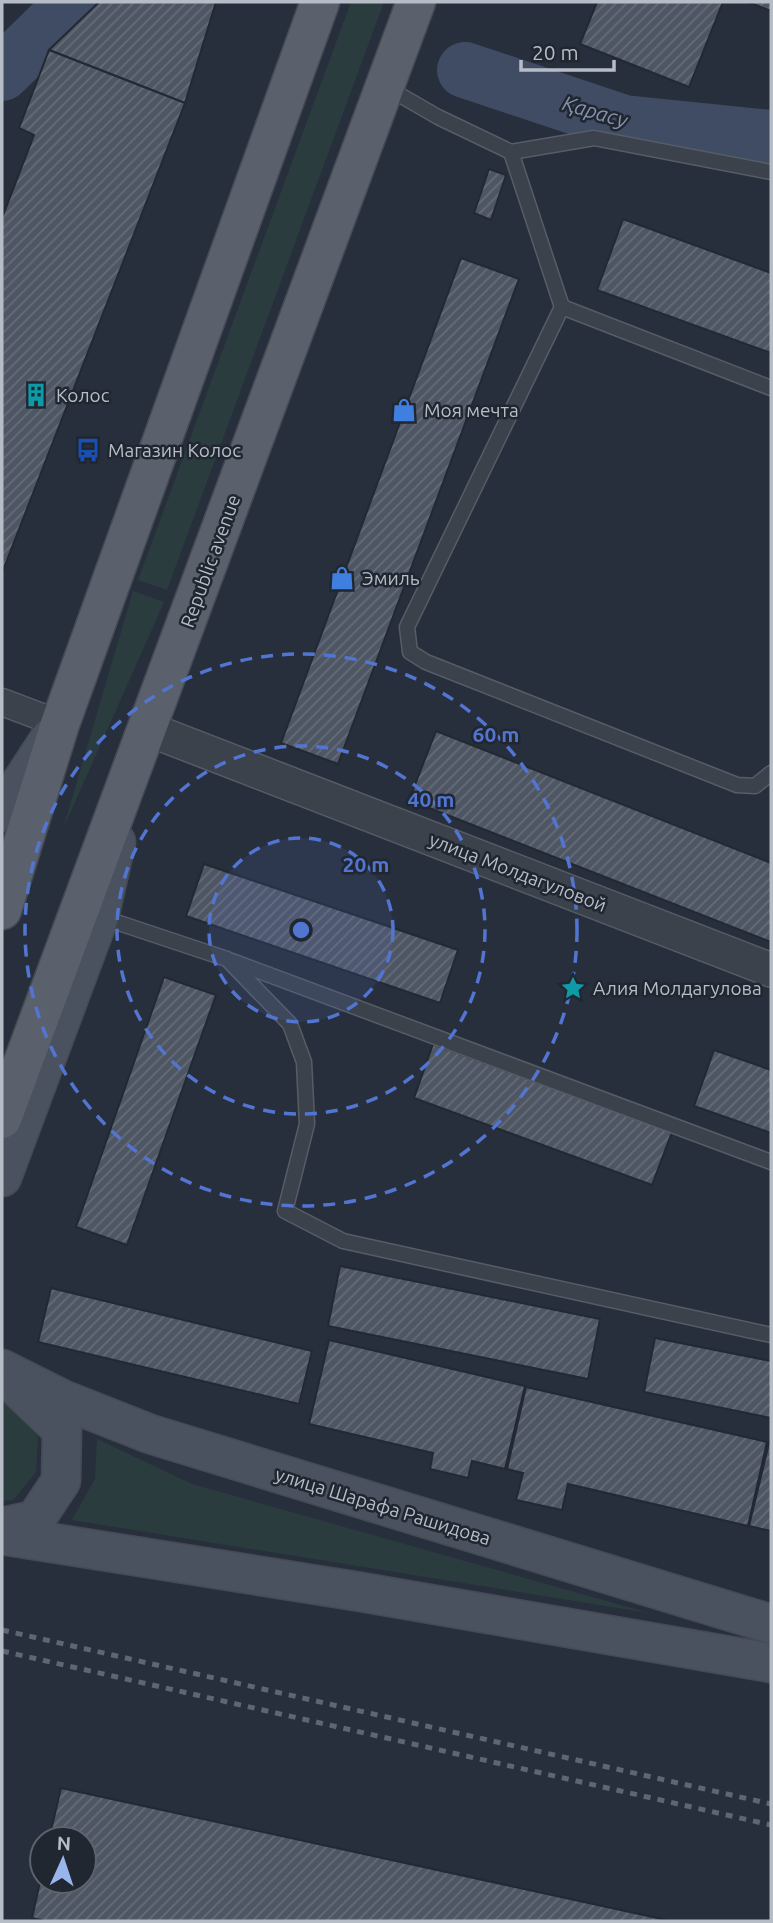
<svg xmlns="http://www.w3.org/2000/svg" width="773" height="1923" font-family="Ubuntu,sans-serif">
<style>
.grass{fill:#2b3c3e}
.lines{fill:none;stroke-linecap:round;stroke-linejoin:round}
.river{stroke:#404c63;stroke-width:56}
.building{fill:url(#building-hatch);stroke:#222933;stroke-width:2}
.service-casing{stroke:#565d67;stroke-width:17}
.minor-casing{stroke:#565d67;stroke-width:29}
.tertiary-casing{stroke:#565d67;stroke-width:36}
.secondary-casing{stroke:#444b55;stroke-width:41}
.primary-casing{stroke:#444b55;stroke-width:41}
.service{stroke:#3b424c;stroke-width:14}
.minor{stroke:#3b424c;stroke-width:26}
.tertiary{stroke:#3b424c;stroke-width:33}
.secondary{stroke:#4a515f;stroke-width:38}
.primary{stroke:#5a616c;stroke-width:38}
.rail{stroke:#5e6673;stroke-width:5;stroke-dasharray:7 7;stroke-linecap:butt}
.ring{fill:none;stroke:#5375d2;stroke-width:3.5;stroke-dasharray:12 9}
.labels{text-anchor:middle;stroke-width:5;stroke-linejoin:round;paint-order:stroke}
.poi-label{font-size:19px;fill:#b7bdc7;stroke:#202731;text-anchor:start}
.street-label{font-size:19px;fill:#b7bdc7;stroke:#202731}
.water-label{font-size:21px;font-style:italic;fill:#8392ab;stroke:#202731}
.centre{fill:#5375d2;stroke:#202731;stroke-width:3.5}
.ring-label{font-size:21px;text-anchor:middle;font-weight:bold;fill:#5375d2;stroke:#202731;stroke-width:5;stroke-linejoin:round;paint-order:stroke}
</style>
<defs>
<pattern id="building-hatch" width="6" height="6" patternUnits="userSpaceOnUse" patternTransform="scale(1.75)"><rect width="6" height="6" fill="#4e5664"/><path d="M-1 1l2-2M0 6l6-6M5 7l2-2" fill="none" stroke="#656c79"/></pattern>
</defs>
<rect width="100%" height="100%" fill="#282f3c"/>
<g class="grass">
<path d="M351,2H384L167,590L138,580Z"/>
<path d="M133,591L164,602L63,829Z"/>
<path d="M2,1400L38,1436L36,1472L13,1500L2,1501Z"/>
<path d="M97,1439L192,1484L649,1613L72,1520L95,1479Z"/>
</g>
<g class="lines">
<g class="river">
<path d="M465,70L624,123L771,138"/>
<path d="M2,73L75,2"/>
</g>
</g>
<g class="building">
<path d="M99,2H216L185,103L49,50Z"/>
<path d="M597,2H723L689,87L580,44Z"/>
<path d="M748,2H771V11Z"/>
<path d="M49,50L185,103L2,573V218L34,135L19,128Z"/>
<path d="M489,169L506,175L491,220L474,213Z"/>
<path d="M623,219L771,273V353L597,290Z"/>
<path d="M461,258L519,279L338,764L281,743Z"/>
<path d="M436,731L771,863V942L409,800Z"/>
<path d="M204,864L458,950L440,1003L186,916Z"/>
<path d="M164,977L216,995L127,1245L76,1227Z"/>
<path d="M433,1044L672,1132L652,1185L414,1098Z"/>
<path d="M714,1050L771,1070V1133L694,1106Z"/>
<path d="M340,1266L600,1319L588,1379L328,1326Z"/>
<path d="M51,1288L312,1351L299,1404L38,1342Z"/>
<path d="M655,1338L771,1361V1418L644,1392Z"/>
<path d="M329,1340L525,1386L505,1469L472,1461L468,1478L430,1469L433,1453L309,1424Z"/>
<path d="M526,1387L767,1442L748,1526L568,1484L562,1510L516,1500L523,1473L507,1469Z"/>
<path d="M769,1443L771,1444V1531L749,1526Z"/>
<path d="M61,1788L671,1921H45L32,1918L42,1873V1881H84V1839H49Z"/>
</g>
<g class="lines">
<g class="service-casing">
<g id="service">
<path d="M386,87L438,117L511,152L562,307L771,388"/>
<path d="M511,152L594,138L771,172"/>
<path d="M562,307L407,627L410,652L426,662L737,785L755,786L771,773"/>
<path d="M101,917L227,959L290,1024L304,1062L307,1124L285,1211L343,1241L771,1335"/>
<path d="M232,961L771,1162"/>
</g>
</g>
<g class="minor-casing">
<path id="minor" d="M2,702L60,724"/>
</g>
<g class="tertiary-casing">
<path id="tertiary" d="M148,729L771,970"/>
</g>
<g class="secondary-casing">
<g id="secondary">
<path d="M2,812L51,737"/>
<path d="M2,1177L99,917L116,842"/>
<path d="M2,1369L64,1400L150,1434L771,1624"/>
<path d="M2,1527L35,1520L61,1481L62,1430L20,1390"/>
<path d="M2,1535L361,1592L771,1663"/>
</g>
</g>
<g class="primary-casing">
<g id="primary">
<path d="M2,910L60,724L320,2"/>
<path d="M2,1119L416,2"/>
</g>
</g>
<use href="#service" class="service"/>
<use href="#minor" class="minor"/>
<use href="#tertiary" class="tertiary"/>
<use href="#secondary" class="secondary"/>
<use href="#primary" class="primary"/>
<g class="rail">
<path d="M2,1630L771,1804"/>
<path d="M2,1651L771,1825"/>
</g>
</g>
<circle cx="301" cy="930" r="92" fill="#5375d2" fill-opacity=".12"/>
<g class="ring">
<circle cx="301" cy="930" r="92"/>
<circle cx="301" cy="930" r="184"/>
<circle cx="301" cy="930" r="276"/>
</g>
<defs>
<g id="building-bare" transform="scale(1.89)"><path d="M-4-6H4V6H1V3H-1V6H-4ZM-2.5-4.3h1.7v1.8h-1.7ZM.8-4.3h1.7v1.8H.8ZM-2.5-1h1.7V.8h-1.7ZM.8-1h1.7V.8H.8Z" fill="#0f9aa8" stroke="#202731" stroke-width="2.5" paint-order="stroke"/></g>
<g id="shop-bare" transform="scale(1.89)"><path d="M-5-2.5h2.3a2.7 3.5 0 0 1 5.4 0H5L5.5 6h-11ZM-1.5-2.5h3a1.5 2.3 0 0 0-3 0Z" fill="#3f7fe0" stroke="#202731" stroke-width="2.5" paint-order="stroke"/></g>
<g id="bus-bare" transform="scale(1.89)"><path d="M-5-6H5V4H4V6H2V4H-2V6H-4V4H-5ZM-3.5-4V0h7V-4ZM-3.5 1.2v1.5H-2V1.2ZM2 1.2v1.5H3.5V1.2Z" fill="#1a4fb4" stroke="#202731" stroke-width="2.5" paint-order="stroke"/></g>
<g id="sight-bare" transform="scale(1.89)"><path d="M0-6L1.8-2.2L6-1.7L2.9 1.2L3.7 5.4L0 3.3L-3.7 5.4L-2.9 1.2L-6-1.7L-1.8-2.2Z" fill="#0f9aa8" stroke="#202731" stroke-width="2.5" paint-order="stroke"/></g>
</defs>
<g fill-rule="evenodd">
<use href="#building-bare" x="36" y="395"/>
<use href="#shop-bare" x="404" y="410"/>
<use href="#bus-bare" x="88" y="450"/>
<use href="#shop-bare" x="342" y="578"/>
<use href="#sight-bare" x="573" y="988"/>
</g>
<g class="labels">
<g class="poi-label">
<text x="56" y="402">Колос</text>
<text x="424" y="417">Моя мечта</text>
<text x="108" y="457">Магазин Колос</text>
<text x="362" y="585">Эмиль</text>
<text x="593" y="995">Алия Молдагулова</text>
</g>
<g class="street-label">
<text transform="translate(210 561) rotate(-70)" y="7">Republic avenue</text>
<text transform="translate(518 872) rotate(21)" y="7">улица Молдагуловой</text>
<text transform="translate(383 1506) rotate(17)" y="7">улица Шарафа Рашидова</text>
</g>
<g class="water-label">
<text transform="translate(595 112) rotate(16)" y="7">Қарасу</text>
</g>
</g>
<circle cx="301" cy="930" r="10" class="centre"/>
<g class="ring-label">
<text x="496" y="742">60 m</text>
<text x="431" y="807">40 m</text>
<text x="366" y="872">20 m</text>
</g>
<rect width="773" height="1923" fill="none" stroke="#b7bdc7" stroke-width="7"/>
<g transform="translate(63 1860) rotate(3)"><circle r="33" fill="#202731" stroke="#5c636d" stroke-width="2"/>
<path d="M0-5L12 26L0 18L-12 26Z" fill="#99b5eb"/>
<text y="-10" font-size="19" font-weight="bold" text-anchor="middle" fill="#b7bdc7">N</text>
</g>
<path d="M521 60v10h93v-10" fill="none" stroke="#b7bdc7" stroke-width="3.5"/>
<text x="532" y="60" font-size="21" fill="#b7bdc7" stroke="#202731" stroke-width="5" paint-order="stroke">20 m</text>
</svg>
